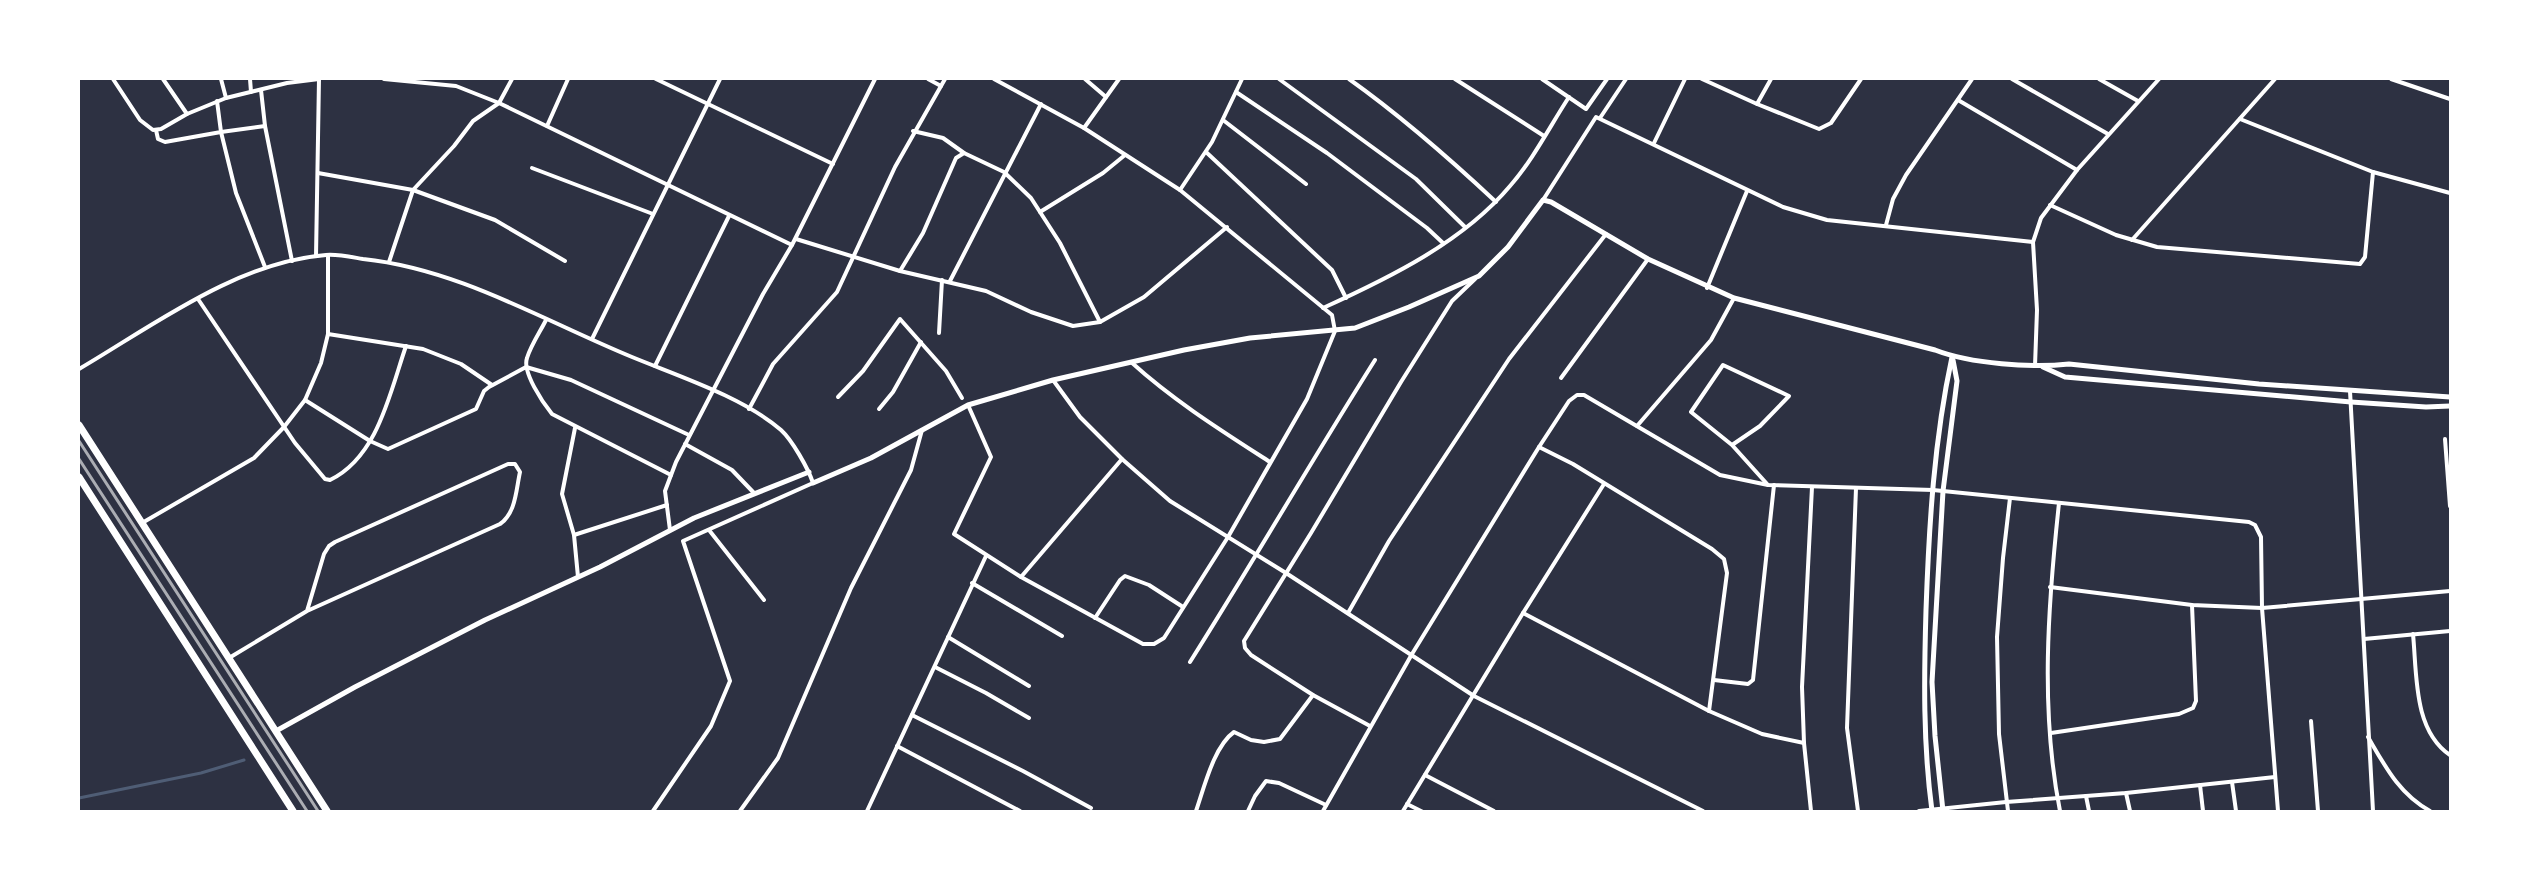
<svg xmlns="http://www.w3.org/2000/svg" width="2529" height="890" font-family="Manrope,sans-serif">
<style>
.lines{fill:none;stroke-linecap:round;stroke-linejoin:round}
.stream{stroke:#4f5d75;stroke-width:3}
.minor{stroke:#fff;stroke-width:4}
.tertiary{stroke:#fff;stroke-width:5}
.trunk{stroke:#fff;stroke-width:7}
.rail{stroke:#abadb3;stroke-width:3}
</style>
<rect width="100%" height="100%" fill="#2d3142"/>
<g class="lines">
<path class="stream" d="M79,798L201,773L244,760"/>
<g class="minor">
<path d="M113,79L140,120L153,130L161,129L187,114L226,98L287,83L319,79"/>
<path d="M163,79L187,114"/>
<path d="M221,79L226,98"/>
<path d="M250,79L251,92"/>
<path d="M384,79L456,86L499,103L792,245"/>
<path d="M656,79L833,164"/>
<path d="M928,79L941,86"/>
<path d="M1085,79L1106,97"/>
<path d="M1279,79L1416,179L1465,227"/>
<path d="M1349,79C1401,116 1449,158 1496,202"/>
<path d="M1455,79L1544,136"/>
<path d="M1542,79L1586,109L1607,79"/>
<path d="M1702,79L1757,104L1819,129L1831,123L1861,79"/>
<path d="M2012,79L2108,134"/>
<path d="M2099,79L2138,101"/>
<path d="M2391,79L2450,99"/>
<path d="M261,90L265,126L292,261"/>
<path d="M1236,92L1327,153L1427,228L1443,243"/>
<path d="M1958,100L2077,170"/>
<path d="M1757,104L1771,79"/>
<path d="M1600,118L1626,79"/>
<path d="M2240,119L2373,172L2450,193"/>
<path d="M1223,120L1306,184"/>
<path d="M265,126L221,132L236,193L265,267"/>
<path d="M547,126L568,79"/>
<path d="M1084,128L1119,79"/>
<path d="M156,130L158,139L165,142L221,132L217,101"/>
<path d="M913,131L943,138L964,153L1004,172L1031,198L1060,243L1100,322"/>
<path d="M1654,143L1685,79"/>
<path d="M1206,152L1332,270L1346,298"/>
<path d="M532,168L653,214"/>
<path d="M318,173L413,190L495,220L565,261"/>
<path d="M1180,190L1212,142L1242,79"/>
<path d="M1543,200L1596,117L1783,207L1827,220L2033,242"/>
<path d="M2050,205L2116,235L2157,247L2360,264L2365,257L2373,172"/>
<path d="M1040,212L1103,173L1125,155"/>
<path d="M1886,225L1893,199L1906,175L1972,79"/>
<path d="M796,239L900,271L986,291L1031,312L1073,326L1100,322L1144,297L1227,227"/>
<path d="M2132,240L2275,79"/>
<path d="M316,256L319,79"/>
<path d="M389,262L413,190L454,146L473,121L499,103L512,79"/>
<path d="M900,271L923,233L956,158L964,153"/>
<path d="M950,281L1041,104"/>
<path d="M1707,288L1747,191"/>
<path d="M198,299L295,443L325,479L330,480C378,457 390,392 406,346"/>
<path d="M1323,308C1389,278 1463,242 1510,186C1533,160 1550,126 1569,97"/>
<path d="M546,320C540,332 531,345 527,358C522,372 543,403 552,414L671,475"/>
<path d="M939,333L942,280"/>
<path d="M328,334L423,349L461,364L492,385"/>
<path d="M592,339L720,79"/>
<path d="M1131,362C1174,401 1222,431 1270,462"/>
<path d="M655,366L729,216"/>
<path d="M2035,366L2037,310L2033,242L2041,218L2077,170L2159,79"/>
<path d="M79,369C154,325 237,262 326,255C338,254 351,257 363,259C459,269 544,321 632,357C678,376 743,397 781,430C792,440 808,468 813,483L683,541L730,681L711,726L653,811"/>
<path d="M1561,378L1648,259"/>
<path d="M1053,380L1080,417L1122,459L1170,501L1286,573L1474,696L1703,811"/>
<path d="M2350,391L2373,811"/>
<path d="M838,397L863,371L900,319L946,371L962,398"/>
<path d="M305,400L370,441L388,449L476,409L484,391L489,387L526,367L571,380L689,435"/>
<path d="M968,405L991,457L954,534L1021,577L1143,644H1154L1164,638L1228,537L1307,399L1335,331L1332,315L1180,190L1084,128L994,79"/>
<path d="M749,409L773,364L837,292L895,167L945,79"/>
<path d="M879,409L893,392L921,342"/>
<path d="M1637,426L1711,340L1734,298"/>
<path d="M575,428L562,494L574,535L578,577"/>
<path d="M2445,439L2450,506"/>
<path d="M685,444L732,470L754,493"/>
<path d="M1732,445L1691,412L1723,365L1789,396L1760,426L1732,445L1768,485"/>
<path d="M1539,447L1573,464L1712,549L1724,559L1727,573L1709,711"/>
<path d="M1856,488L1847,728L1858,811"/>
<path d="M2059,503C2048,605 2040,710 2060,811"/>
<path d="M142,523L254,458L284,427L305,400L321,363L328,334V255"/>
<path d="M670,530L665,491L676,462L763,294L792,245L875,79"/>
<path d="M709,530L764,600"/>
<path d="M574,535L667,505"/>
<path d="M1021,577L1122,459"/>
<path d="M972,583L1062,636"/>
<path d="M2050,587L2192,605L2262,608L2450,591"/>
<path d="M1348,613L1389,541L1509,359L1606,234"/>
<path d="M1523,613L1709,711L1762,734L1804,743"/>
<path d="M1095,618L1120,580L1125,576L1149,585L1183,607"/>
<path d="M2413,634C2417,674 2413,730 2450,755"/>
<path d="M948,637L1029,686"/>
<path d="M2364,639L2450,631"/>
<path d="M229,658L307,611L500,524C516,513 516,490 520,472L515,464H508L335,542L329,546L324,554L307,611"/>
<path d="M1190,662C1253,562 1312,460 1375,360"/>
<path d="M935,667L986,693L1029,718"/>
<path d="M1714,680L1748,684L1753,680L1774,485"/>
<path d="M912,715L1023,771L1091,808"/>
<path d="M2311,721L2318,811"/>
<path d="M1370,726L1313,695L1251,655L1245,648L1244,641L1311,533L1401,382L1452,301L1475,279"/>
<path d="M2051,733L2179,714L2193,708L2196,701L2192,605"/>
<path d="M2368,737C2385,766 2399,794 2430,811"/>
<path d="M897,746L1020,811"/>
<path d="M1425,775L1494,811"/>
<path d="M2232,782L2236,811"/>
<path d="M2200,785L2203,811"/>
<path d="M2126,793L2130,811"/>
<path d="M2086,796L2089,811"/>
<path d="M1407,804L1421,811"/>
<path d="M740,811L778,758L851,588L911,470L922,430"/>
<path d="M867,811L986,556"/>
<path d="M1196,811C1204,788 1214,746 1234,732L1251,740L1264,742L1280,739L1313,695"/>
<path d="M1248,811L1255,796L1266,781L1279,783L1326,805"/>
<path d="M1323,811L1412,654L1539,447L1569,401L1577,395H1584L1720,475L1768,485L1933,490L2249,522L2255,525L2261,537L2262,608L2278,811"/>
<path d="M1403,811L1523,613L1604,484"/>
<path d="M1811,811L1804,743L1802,687L1812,487"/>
<path d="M1919,811L2006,802L2126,793L2275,777"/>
<path d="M2008,811L1999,734L1997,637L2003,558L2010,498"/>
</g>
<g class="tertiary">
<path d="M2043,367L2065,377L2351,402L2426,407L2450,406"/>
<path d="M813,483L871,458L968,405L1053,380L1184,350L1250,338L1355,328L1409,307L1479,276L1508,247L1543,200L1551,202L1648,259L1734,298L1935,350C1971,364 2032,368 2069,364L2259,384L2450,397"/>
<path d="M276,731L355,687L485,620L600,567L694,518L809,472"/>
<path d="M1932,811C1923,744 1924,678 1926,610C1929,525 1934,440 1952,357"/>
<path d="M1943,811L1935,736L1932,682L1943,491L1957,381L1953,360"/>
</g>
<g class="trunk">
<path d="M79,425L327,811"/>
<path d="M79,477L293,811"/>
</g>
<g class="rail">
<path d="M79,441L318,811"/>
<path d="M79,459L307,811"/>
</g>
</g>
<rect width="2529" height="890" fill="none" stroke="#ffffff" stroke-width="160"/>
</svg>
